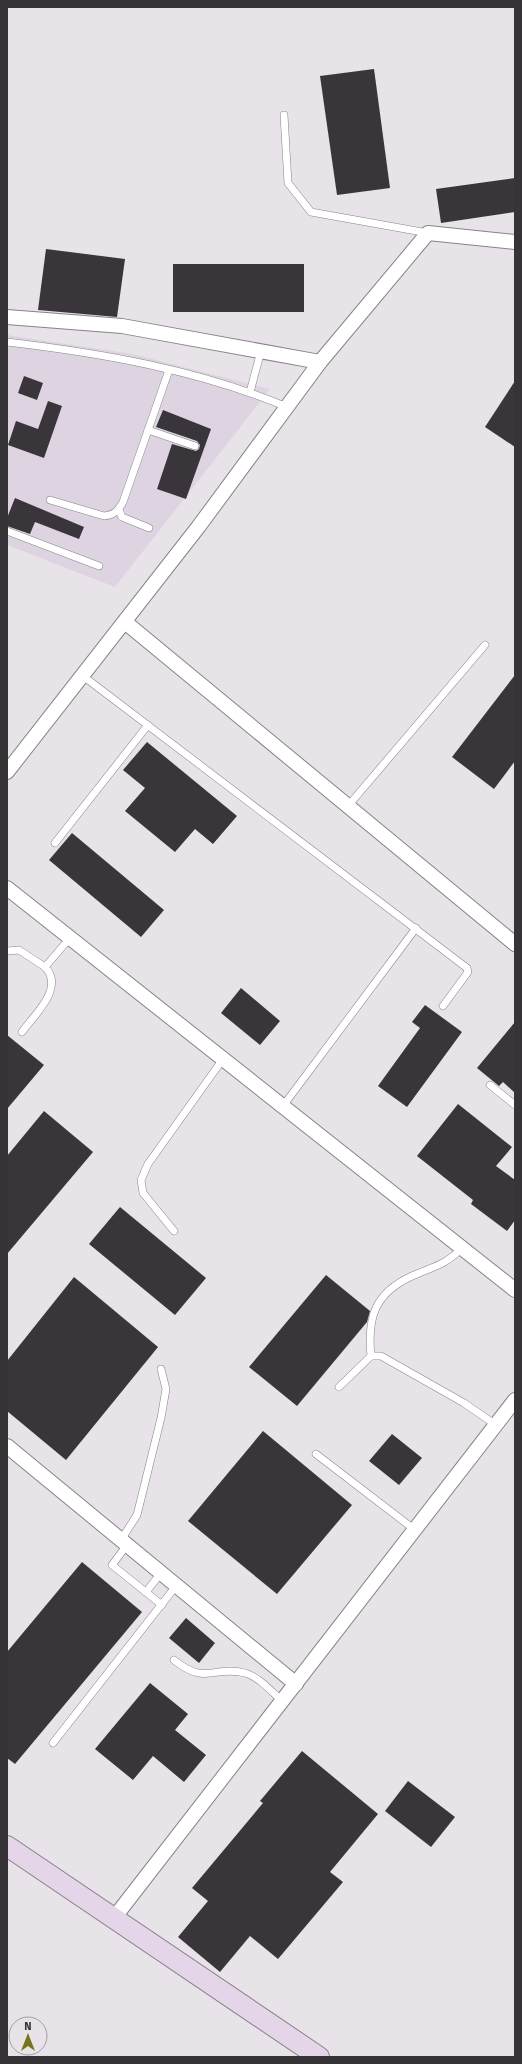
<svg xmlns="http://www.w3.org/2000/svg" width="522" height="2064" font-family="'Fira Sans',sans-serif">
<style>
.built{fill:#ded4e1}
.building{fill:#39353a}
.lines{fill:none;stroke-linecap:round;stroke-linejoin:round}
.lane-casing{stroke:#878388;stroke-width:8}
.street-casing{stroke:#878388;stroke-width:16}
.secondary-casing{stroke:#878388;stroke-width:22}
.lane{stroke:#fff;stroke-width:7}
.street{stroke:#fff;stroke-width:14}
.secondary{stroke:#e5d5e8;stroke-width:20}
</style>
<rect width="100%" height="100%" fill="#e8e3e9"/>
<path class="built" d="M7,335L133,354L270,389L115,587L7,545Z"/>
<g class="building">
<path d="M374,69L390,188L337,195L320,76Z"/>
<path d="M515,178V212L441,223L436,189Z"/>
<path d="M46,249L125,259L117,317L38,310Z"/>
<rect x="173" y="264" width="131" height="48"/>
<path d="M24,376L43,383L37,400L18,393Z"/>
<path d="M515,381V447L485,427Z"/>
<path d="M48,401L62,406L44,458L8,445L16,421L38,429Z"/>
<path d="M163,410L211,429L186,499L157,489L172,444L196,451L199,449L200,445L197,441L156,427Z"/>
<path d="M15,498L84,527L79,539L35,522L30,534L7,526V518Z"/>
<path d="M515,675V761L494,789L452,757Z"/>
<path d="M147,742L237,816L213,844L195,829L175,852L125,811L145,788L123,770Z"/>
<path d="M72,833L164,910L141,937L49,860Z"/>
<path d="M241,988L280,1021L260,1045L221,1013Z"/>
<path d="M425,1005L462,1032L407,1107L378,1086L420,1028L412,1022Z"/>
<path d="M515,1022V1093L503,1082L499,1086L477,1068Z"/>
<path d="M7,1035L44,1065L7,1109Z"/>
<path d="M458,1104L512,1147L496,1166L515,1180V1220L507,1231L471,1204L473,1200L417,1156Z"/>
<path d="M44,1111L93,1152L7,1254V1156Z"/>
<path d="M120,1207L206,1278L175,1315L89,1244Z"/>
<path d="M326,1275L370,1311L367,1322L297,1406L249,1367Z"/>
<path d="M74,1277L158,1347L66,1460L7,1411V1361Z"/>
<path d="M263,1431L352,1505L277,1594L188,1521Z"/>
<path d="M392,1434L422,1458L399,1485L369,1461Z"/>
<path d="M82,1562L142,1612L15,1764L7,1758V1652Z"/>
<path d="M186,1618L215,1643L199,1663L169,1638Z"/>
<path d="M150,1683L188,1714L175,1730L206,1755L184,1782L153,1756L133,1780L95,1749Z"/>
<path d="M302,1751L378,1814L330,1872L343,1882L278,1959L250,1936L220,1972L178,1937L208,1901L192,1888L263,1803L260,1801Z"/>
<path d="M408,1781L455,1817L431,1847L385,1811Z"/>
</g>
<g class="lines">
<g class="lane-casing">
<g id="lane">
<path d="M284,115L288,183L311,212L428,233"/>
<path d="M7,342C101,353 199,370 287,407"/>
<path d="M250,392L261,351"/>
<path d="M148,430L195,446"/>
<path d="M50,500L104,516C114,515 118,511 123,502L169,370"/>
<path d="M119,510L122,517L149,528"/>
<path d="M7,531L99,566"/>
<path d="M83,676L467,968L468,972L443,1006"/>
<path d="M348,806L485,645"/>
<path d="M55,843L148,725"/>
<path d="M7,951L19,950L45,967"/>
<path d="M22,1032C35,1014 65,988 45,967L70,938"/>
<path d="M490,1085L515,1105"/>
<path d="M283,1106L416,928"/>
<path d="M174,1231L143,1193L141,1180L148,1164L223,1059"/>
<path d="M371,1356C367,1317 375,1293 412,1276C434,1266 444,1266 462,1248"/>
<path d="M339,1387L371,1356H381L464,1403L496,1425"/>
<path d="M316,1454L415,1530"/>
<path d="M121,1540L137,1515L161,1418L166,1389L161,1369"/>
<path d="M127,1545L112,1565L162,1605"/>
<path d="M146,1592L161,1573"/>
<path d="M174,1660C206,1686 214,1665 245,1673C259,1677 271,1691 282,1701"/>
<path d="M53,1743L176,1586"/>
</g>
</g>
<g class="street-casing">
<g id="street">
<path d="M7,317L122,326L320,362"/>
<path d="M125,622L515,944"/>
<path d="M7,772L199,526L320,362L428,233L515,242"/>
<path d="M7,888L515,1290"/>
<path d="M7,1446L296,1684"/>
<path d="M114,1918L515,1400"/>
</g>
</g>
<g class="secondary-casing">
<path id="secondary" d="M7,1846L319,2057"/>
</g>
<use href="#lane" class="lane"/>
<use href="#street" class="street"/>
<use href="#secondary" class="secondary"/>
</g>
<rect width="522" height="2064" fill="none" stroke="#373437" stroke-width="16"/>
<g transform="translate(28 2036)"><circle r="19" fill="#e8e3e9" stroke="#a19da2"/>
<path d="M0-3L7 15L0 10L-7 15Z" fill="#75751b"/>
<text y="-6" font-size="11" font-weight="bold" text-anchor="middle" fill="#373437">N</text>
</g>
</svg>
